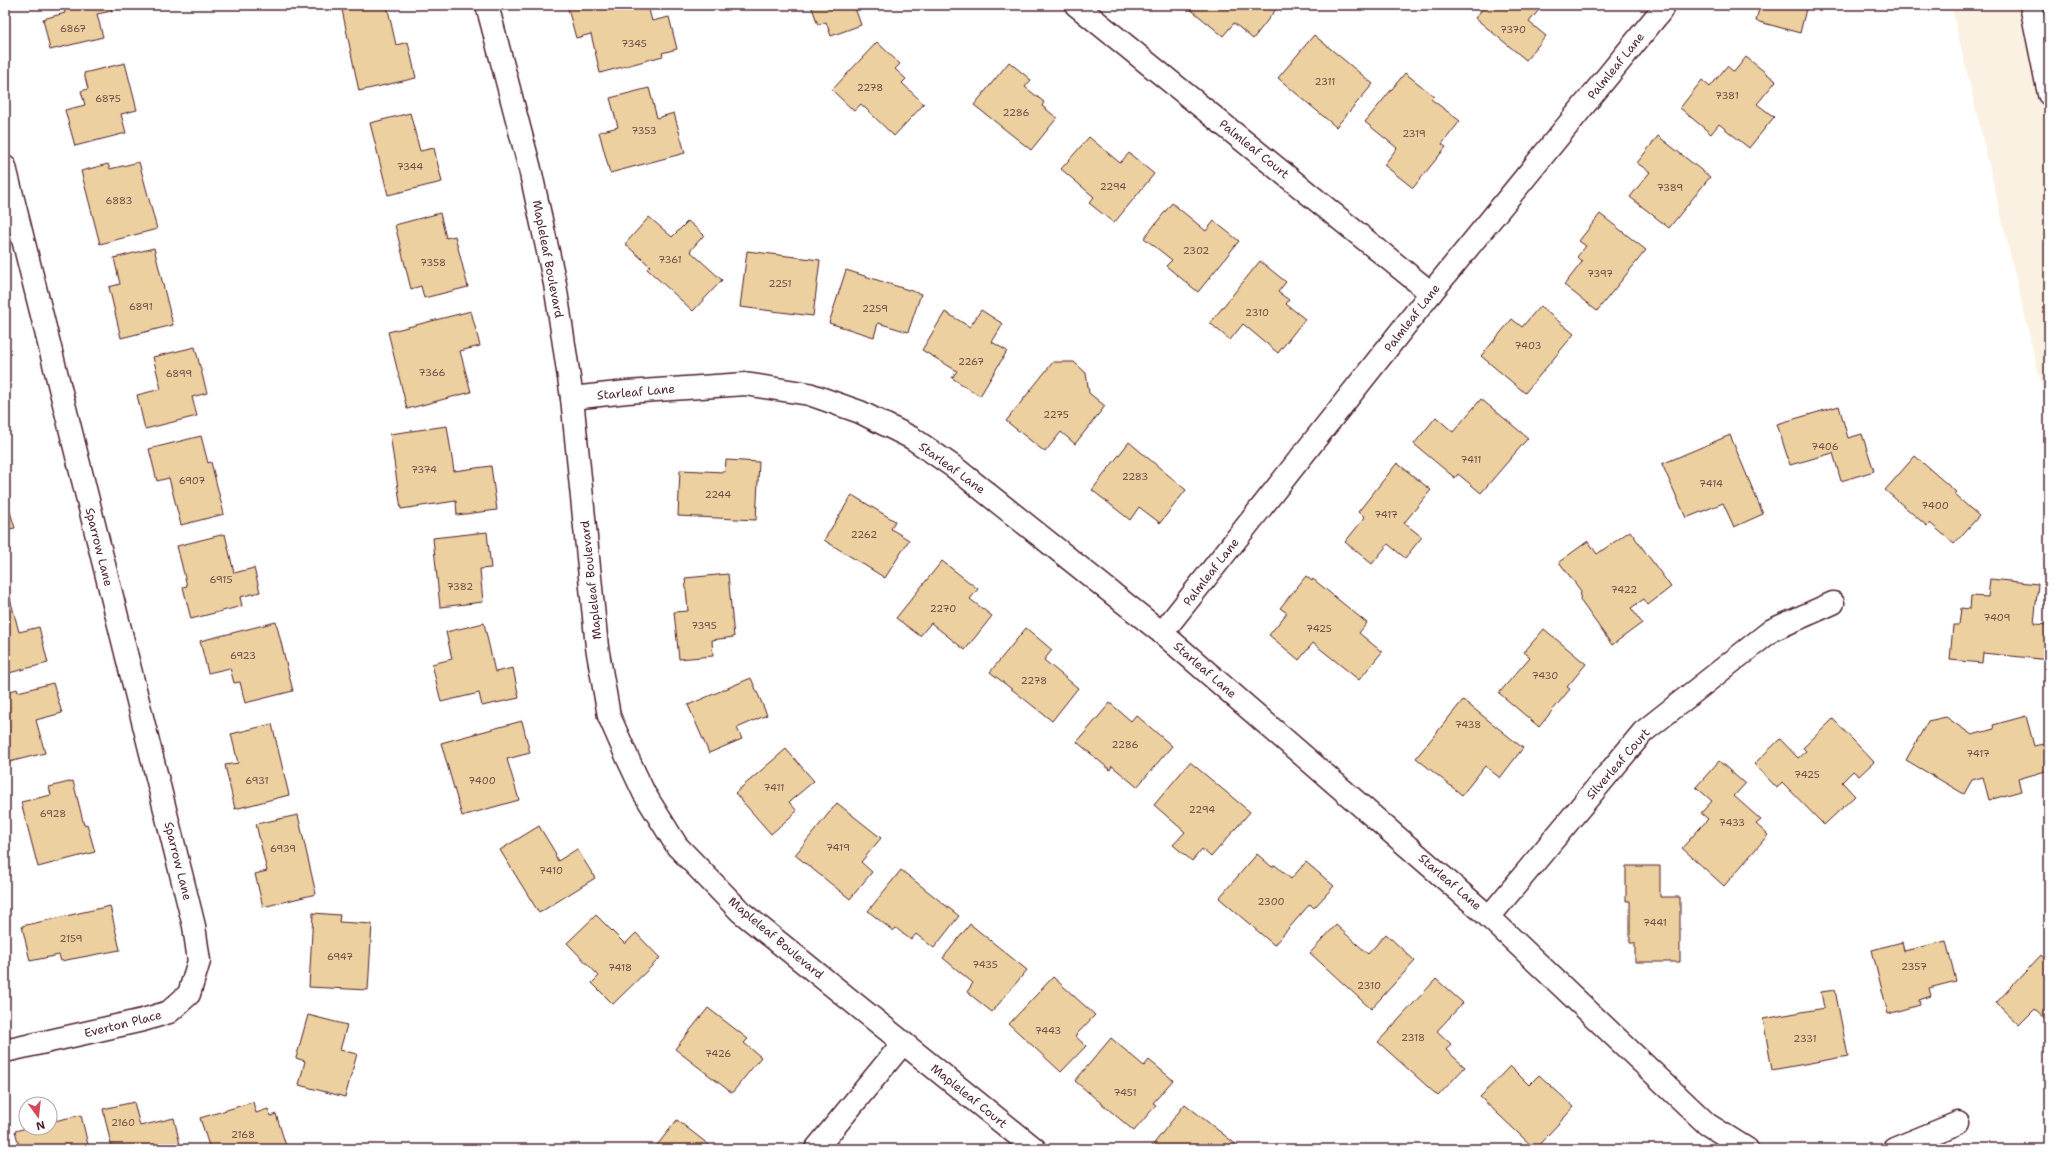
<svg xmlns="http://www.w3.org/2000/svg" width="2054" height="1154" font-family="'Shantell Sans',sans-serif">
<style>
.built{fill:#faf1e2}
.building{fill:#edd0a0;stroke:#4a1f2b}
.lines{fill:none;stroke-linecap:round;stroke-linejoin:round}
.minor-casing{stroke:#4a1f2b;stroke-width:25}
.minor{stroke:#fff;stroke-width:22}
.labels{text-anchor:middle;stroke-width:3;stroke-linejoin:round;paint-order:stroke}
.number-label{font-size:10px;fill:#734b48}
.street-label{font-size:12px;fill:#4a1f2b;stroke:#fff}
</style>
<rect width="100%" height="100%" fill="#fff"/>
<filter id="ink" filterUnits="userSpaceOnUse"><feTurbulence type="fractalNoise" baseFrequency=".025" numOctaves="2"/><feDisplacementMap in="SourceGraphic" scale="8" xChannelSelector="R" yChannelSelector="G"/><feConvolveMatrix kernelMatrix="1 2 1 2 8 2 1 2 1" color-interpolation-filters="sRGB"/></filter>
<g filter="url(#ink)">
<path class="built" d="M1951,5H2049V418Z"/>
<g class="building">
<path d="M63,5H110L112,11L97,14L103,37L50,50L43,19L65,13Z"/>
<path d="M341,5H387L396,45L408,42L416,78L359,91Z"/>
<path d="M567,5H654L648,6L652,21L669,17L677,49L662,53L663,56L600,73L591,34L576,38Z"/>
<path d="M811,5H854L861,25L831,36L826,22L818,25Z"/>
<path d="M1191,5H1273L1277,8L1253,39L1234,23L1223,36L1189,8Z"/>
<path d="M1486,5H1543L1529,22L1546,36L1526,60L1475,18Z"/>
<path d="M1760,5H1807L1800,33L1756,21Z"/>
<path d="M1314,35L1373,84L1336,127L1278,78Z"/>
<path d="M877,42L900,64L895,69L906,79L902,83L924,104L894,136L861,104L854,111L832,90Z"/>
<path d="M1746,57L1776,81L1757,104L1774,117L1749,148L1719,124L1711,134L1680,108L1702,80L1710,87L1727,66L1734,72Z"/>
<path d="M1009,62L1031,80L1025,87L1044,102L1042,106L1057,118L1031,150L974,105Z"/>
<path d="M125,63L137,110L121,114L126,133L75,146L65,110L85,105L81,91L88,89L84,73Z"/>
<path d="M1405,73L1434,96L1431,99L1460,121L1442,144L1446,147L1413,188L1384,165L1397,148L1365,122Z"/>
<path d="M649,88L657,118L674,113L685,153L610,173L599,132L618,127L610,98Z"/>
<path d="M410,113L420,151L434,148L442,182L388,195L370,123Z"/>
<path d="M1658,136L1710,177L1669,228L1630,197L1650,172L1637,163Z"/>
<path d="M1089,137L1120,163L1129,153L1154,174L1114,223L1089,203L1094,197L1061,169Z"/>
<path d="M139,162L157,229L100,244L81,171L108,164L110,169Z"/>
<path d="M1172,203L1206,231L1214,221L1239,241L1198,292L1166,266L1172,260L1144,238Z"/>
<path d="M440,213L446,238L455,236L468,287L424,298L421,286L411,289L395,225Z"/>
<path d="M1600,214L1646,250L1597,311L1564,285L1582,262L1577,257L1586,246L1579,241Z"/>
<path d="M649,217L672,237L688,221L704,235L690,251L722,280L693,311L647,269L650,266L625,244Z"/>
<path d="M154,248L173,325L121,338L109,287L120,284L114,258Z"/>
<path d="M747,251L820,260L813,316L740,307Z"/>
<path d="M1260,261L1286,282L1278,292L1289,300L1286,304L1305,319L1278,353L1243,324L1230,340L1210,323Z"/>
<path d="M846,270L921,294L908,332L878,323L874,337L829,323Z"/>
<path d="M1540,306L1574,334L1525,393L1481,356L1512,319L1522,327Z"/>
<path d="M981,310L1003,324L992,342L1007,351L980,396L952,378L957,371L922,350L945,312L970,327Z"/>
<path d="M471,311L480,346L460,351L471,392L407,409L388,332Z"/>
<path d="M195,347L207,393L192,397L197,416L145,429L137,395L161,389L153,357Z"/>
<path d="M1053,362H1074L1086,373L1089,393L1105,406L1075,444L1061,432L1045,452L1006,421Z"/>
<path d="M1481,399L1528,438L1481,493L1458,474L1455,478L1414,444L1436,417L1453,432Z"/>
<path d="M1839,406L1848,438L1862,434L1874,471L1841,481L1833,453L1790,465L1777,424Z"/>
<path d="M447,426L454,471L491,466L497,510L457,515L456,501L401,509L390,434Z"/>
<path d="M1730,435L1763,514L1734,527L1723,503L1686,518L1662,464Z"/>
<path d="M201,436L208,463L211,462L224,514L181,525L169,478L157,481L149,449Z"/>
<path d="M1129,442L1186,490L1160,523L1139,507L1130,520L1092,490Z"/>
<path d="M1915,456L1956,492L1954,494L1979,516L1954,544L1930,523L1927,526L1885,490Z"/>
<path d="M726,460L759,462L756,520L678,516L680,470L725,472Z"/>
<path d="M1397,463L1431,490L1404,523L1422,537L1405,558L1388,544L1372,564L1345,542L1365,517L1358,512Z"/>
<path d="M5,495L15,528L5,530Z"/>
<path d="M852,495L895,521L891,529L909,540L885,578L824,540Z"/>
<path d="M1630,531L1671,587L1648,605L1644,599L1631,608L1642,623L1612,645L1580,600L1581,591L1559,562L1588,541L1597,554Z"/>
<path d="M487,532L491,568L480,569L483,602L440,607L433,538Z"/>
<path d="M225,534L234,573L254,568L260,592L240,597L242,606L191,619L183,587L187,586L177,546Z"/>
<path d="M942,561L978,589L970,599L992,616L965,650L931,623L920,636L896,618Z"/>
<path d="M728,574L734,637L712,640L713,656L679,659L674,612L688,611L685,578Z"/>
<path d="M1306,576L1312,581L1313,579L1367,623L1359,633L1382,652L1359,680L1313,643L1299,660L1269,635L1287,613L1280,608Z"/>
<path d="M1990,579L2038,584L2034,624L2049,625V660L1983,653L1982,663L1950,660L1953,625H1959L1961,608L1970,609L1971,596L1988,597Z"/>
<path d="M8,591L19,632L39,627L48,663L5,674V592Z"/>
<path d="M276,622L293,691L245,703L240,682L234,683L230,668L208,673L200,641Z"/>
<path d="M484,623L495,672L513,668L519,698L482,706L479,693L441,702L432,664L452,659L446,632Z"/>
<path d="M1026,628L1052,650L1044,660L1078,688L1052,721L990,672Z"/>
<path d="M1544,629L1586,664L1567,687L1570,689L1539,727L1499,693L1530,657L1524,652Z"/>
<path d="M751,678L767,715L737,728L742,739L709,753L688,705Z"/>
<path d="M53,683L62,713L36,720L45,753L5,763V693L17,689L18,692Z"/>
<path d="M1463,700L1523,748L1500,778L1485,766L1462,795L1416,758Z"/>
<path d="M1110,703L1131,721L1136,715L1172,746L1137,787L1112,766L1110,770L1077,742Z"/>
<path d="M2026,716L2034,746L2043,744L2049,770L2018,779L2021,791L1989,800L1983,777L1972,780L1964,794L1906,760L1928,721L1946,717L1972,735L1994,729L1993,725Z"/>
<path d="M1833,719L1874,762L1859,776L1853,771L1842,782L1855,796L1824,825L1782,782L1777,788L1754,764L1780,739L1798,758L1806,751L1803,748Z"/>
<path d="M522,721L530,753L507,759L519,800L462,816L441,743Z"/>
<path d="M272,724L289,795L235,809L225,765L238,763L231,734Z"/>
<path d="M786,749L814,781L789,802L797,811L771,834L735,793Z"/>
<path d="M1719,761L1745,784L1734,796L1761,820L1756,824L1768,835L1724,886L1682,848L1708,819L1701,813L1712,801L1696,787Z"/>
<path d="M1190,762L1250,812L1211,857L1202,849L1192,861L1173,845L1185,832L1154,805Z"/>
<path d="M73,781L84,825L87,824L95,852L38,867L21,802L51,795L49,787Z"/>
<path d="M837,803L881,838L861,862L872,872L850,899L795,855Z"/>
<path d="M298,815L316,894L263,907L255,874L267,871L256,824Z"/>
<path d="M539,826L556,854L555,855L558,861L577,849L595,878L539,913L500,850Z"/>
<path d="M1257,854L1272,867L1275,865L1291,879L1306,862L1334,886L1314,908L1310,904L1274,945L1219,898Z"/>
<path d="M1626,866H1660V897H1680V962H1635V943H1630V901H1626Z"/>
<path d="M901,870L959,916L934,948L916,934L911,940L896,928L893,931L868,911Z"/>
<path d="M110,906L120,950L61,961L59,955L30,961L22,926Z"/>
<path d="M313,913L340,915L339,922L372,924L368,990L309,987Z"/>
<path d="M596,915L625,944L636,933L660,958L613,1004L592,983L599,976L567,943Z"/>
<path d="M970,924L1027,970L992,1012L967,992L973,983L943,958Z"/>
<path d="M1336,925L1368,954L1386,934L1415,961L1371,1009L1310,953Z"/>
<path d="M1946,941L1956,981L1929,988L1931,996L1919,1000L1920,1005L1888,1014L1872,950L1902,942L1904,951Z"/>
<path d="M2041,955L2049,963V1022L2035,1009L2019,1025L1996,1003Z"/>
<path d="M1053,977L1095,1015L1075,1036L1086,1046L1061,1072L1009,1024Z"/>
<path d="M1436,979L1463,1003L1437,1031L1451,1044L1446,1050L1465,1067L1438,1096L1378,1042Z"/>
<path d="M1835,990L1848,1056L1772,1070L1763,1019L1824,1008L1821,992Z"/>
<path d="M708,1008L748,1039L744,1043L761,1057L732,1093L675,1049Z"/>
<path d="M308,1015L347,1025L340,1050L357,1054L345,1097L299,1085L305,1061L296,1058Z"/>
<path d="M1111,1038L1144,1066L1149,1060L1173,1080L1153,1103L1156,1105L1134,1131L1075,1081Z"/>
<path d="M1510,1066L1529,1085L1539,1075L1574,1107L1535,1149L1480,1097Z"/>
<path d="M134,1102L140,1126L174,1118L181,1149H112L103,1109Z"/>
<path d="M253,1102L256,1113L268,1109L271,1116L276,1114L287,1149H210L200,1118Z"/>
<path d="M1185,1104L1238,1146L1236,1149H1155L1152,1146Z"/>
<path d="M81,1115L89,1149H20L15,1131L27,1128H50V1122Z"/>
<path d="M677,1120L713,1148L712,1149H654Z"/>
</g>
<g class="lines">
<g class="minor-casing">
<g id="minor">
<path d="M487,5L530,169L555,284L572,398L597,647L609,716L628,759L644,793L677,846L741,912L1035,1149"/>
<path d="M1076,5L1431,293"/>
<path d="M2031,5L2049,94"/>
<path d="M5,167L194,926L199,961L189,994L169,1012L143,1020L5,1051"/>
<path d="M572,398L627,392L745,384L809,394L860,412L912,438L954,467L1162,633L1489,917L1707,1124L1747,1149"/>
<path d="M1162,633L1431,293L1660,12L1664,5"/>
<path d="M1489,917L1643,732L1772,630L1833,603"/>
<path d="M816,1149L903,1043"/>
<path d="M1894,1149L1958,1123"/>
</g>
</g>
<use href="#minor" class="minor"/>
</g>
</g>
<g class="labels">
<g class="number-label">
<text x="73" y="32">6867</text>
<text x="1513" y="33">7370</text>
<text x="634" y="47">7345</text>
<text x="1325" y="85">2311</text>
<text x="870" y="91">2278</text>
<text x="1727" y="99">7381</text>
<text x="108" y="102">6875</text>
<text x="1016" y="116">2286</text>
<text x="644" y="134">7353</text>
<text x="1414" y="137">2319</text>
<text x="410" y="170">7344</text>
<text x="1113" y="190">2294</text>
<text x="1670" y="191">7389</text>
<text x="119" y="204">6883</text>
<text x="1196" y="254">2302</text>
<text x="670" y="263">7361</text>
<text x="433" y="266">7358</text>
<text x="1600" y="277">7397</text>
<text x="780" y="287">2251</text>
<text x="141" y="310">6891</text>
<text x="875" y="312">2259</text>
<text x="1257" y="316">2310</text>
<text x="1528" y="349">7403</text>
<text x="971" y="365">2267</text>
<text x="432" y="376">7366</text>
<text x="179" y="377">6899</text>
<text x="1056" y="418">2275</text>
<text x="1825" y="450">7406</text>
<text x="1471" y="463">7411</text>
<text x="424" y="473">7374</text>
<text x="1135" y="480">2283</text>
<text x="192" y="484">6907</text>
<text x="1711" y="487">7414</text>
<text x="718" y="498">2244</text>
<text x="1935" y="509">7400</text>
<text x="1386" y="518">7417</text>
<text x="864" y="538">2262</text>
<text x="221" y="583">6915</text>
<text x="460" y="590">7382</text>
<text x="1624" y="593">7422</text>
<text x="943" y="612">2270</text>
<text x="1997" y="621">7409</text>
<text x="704" y="629">7395</text>
<text x="1319" y="632">7425</text>
<text x="243" y="659">6923</text>
<text x="1545" y="679">7430</text>
<text x="1034" y="684">2278</text>
<text x="1468" y="728">7438</text>
<text x="1125" y="748">2286</text>
<text x="1978" y="757">7417</text>
<text x="1807" y="778">7425</text>
<text x="257" y="784">6931</text>
<text x="482" y="784">7400</text>
<text x="774" y="791">7411</text>
<text x="1202" y="813">2294</text>
<text x="53" y="817">6928</text>
<text x="1732" y="826">7433</text>
<text x="838" y="851">7419</text>
<text x="283" y="852">6939</text>
<text x="551" y="874">7410</text>
<text x="1271" y="905">2300</text>
<text x="1655" y="926">7441</text>
<text x="71" y="942">2159</text>
<text x="340" y="960">6947</text>
<text x="985" y="968">7435</text>
<text x="1914" y="970">2357</text>
<text x="620" y="971">7418</text>
<text x="1369" y="989">2310</text>
<text x="1048" y="1034">7443</text>
<text x="1413" y="1041">2318</text>
<text x="1805" y="1042">2331</text>
<text x="718" y="1057">7426</text>
<text x="1125" y="1096">7451</text>
<text x="123" y="1126">2160</text>
<text x="243" y="1138">2168</text>
</g>
<g class="street-label">
<text transform="translate(1616 66) rotate(-51)" y="4">Palmleaf Lane</text>
<text transform="translate(1254 149) rotate(39)" y="4">Palmleaf Court</text>
<text transform="translate(548 259) rotate(79)" y="4">Mapleleaf Boulevard</text>
<text transform="translate(1412 318) rotate(-52)" y="4">Palmleaf Lane</text>
<text transform="translate(636 392) rotate(-5)" y="4">Starleaf Lane</text>
<text transform="translate(952 468) rotate(36)" y="4">Starleaf Lane</text>
<text transform="translate(99 547) rotate(76)" y="4">Sparrow Lane</text>
<text transform="translate(1211 572) rotate(-52)" y="4">Palmleaf Lane</text>
<text transform="translate(591 580) rotate(-96)" y="4">Mapleleaf Boulevard</text>
<text transform="translate(1205 670) rotate(41)" y="4">Starleaf Lane</text>
<text transform="translate(1618 764) rotate(-49)" y="4">Silverleaf Court</text>
<text transform="translate(178 861) rotate(76)" y="4">Sparrow Lane</text>
<text transform="translate(1450 882) rotate(41)" y="4">Starleaf Lane</text>
<text transform="translate(776 938) rotate(40)" y="4">Mapleleaf Boulevard</text>
<text transform="translate(123 1024) rotate(-14)" y="4">Everton Place</text>
<text transform="translate(969 1096) rotate(39)" y="4">Mapleleaf Court</text>
</g>
</g>
<rect width="2054" height="1154" fill="none" stroke="#fff" stroke-width="20"/>
<rect x="10" y="10" width="2034" height="1134" fill="none" stroke="#4a1f2b" stroke-width="1.5" filter="url(#ink)"/>
<g transform="translate(38 1116) rotate(165)"><circle r="19" fill="#ffffff" stroke="#b7a5aa"/>
<path d="M0-3L7 15L0 10L-7 15Z" fill="#d1495b"/>
<text y="-6" font-size="11" font-weight="bold" text-anchor="middle" fill="#4a1f2b">N</text>
</g>
</svg>
